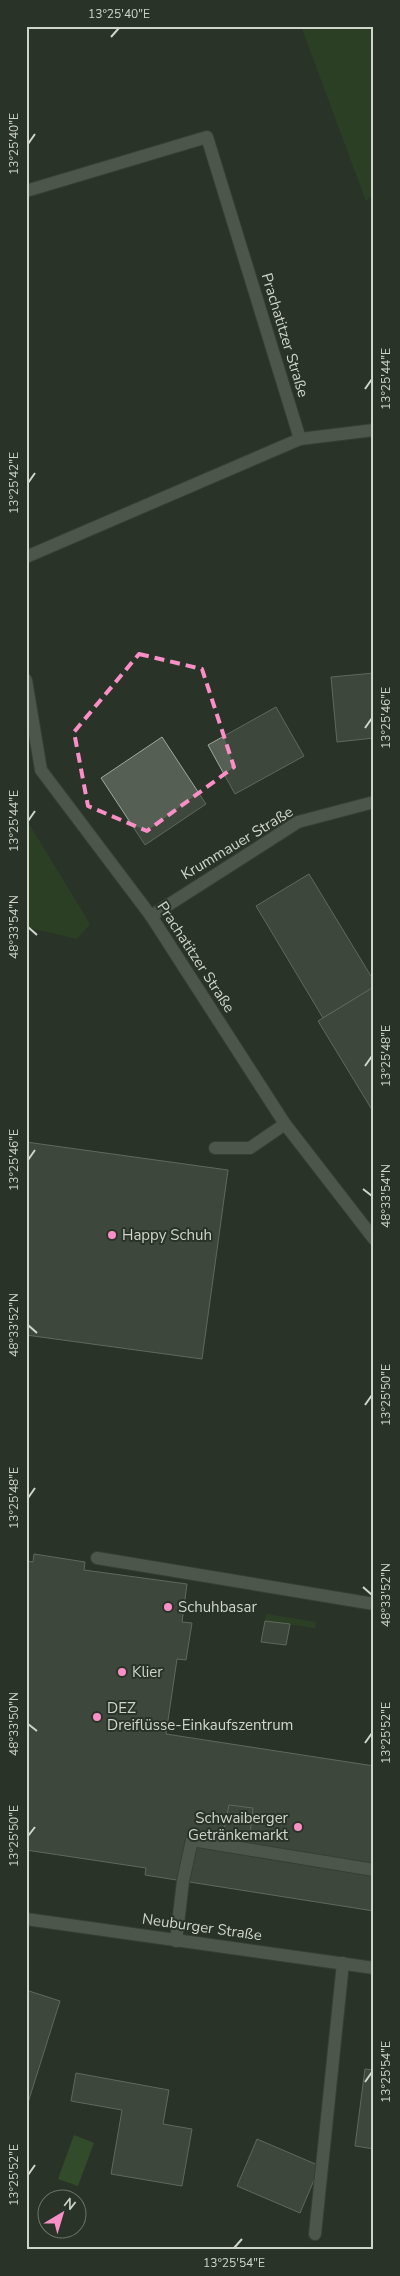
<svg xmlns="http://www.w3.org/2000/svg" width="400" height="2276" font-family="'Nunito Sans',sans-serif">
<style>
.green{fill:#2c4f20}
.water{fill:#3c692e}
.building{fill:#565f54;stroke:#9fa99c}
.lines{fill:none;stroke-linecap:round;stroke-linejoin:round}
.minor-casing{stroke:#484e46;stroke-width:14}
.minor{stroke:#798276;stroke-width:12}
.marked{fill:none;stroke:#fa8fc7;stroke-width:4;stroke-dasharray:10 6;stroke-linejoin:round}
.ticks{fill:none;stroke:#cfd4cd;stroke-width:2}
.poi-dot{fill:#fa8fc7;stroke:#2a3328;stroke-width:2}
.labels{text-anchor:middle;stroke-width:4;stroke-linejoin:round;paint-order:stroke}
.street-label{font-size:15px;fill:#cfd4cd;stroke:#2a3328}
.poi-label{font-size:15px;fill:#cfd4cd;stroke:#2a3328;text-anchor:start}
.neatline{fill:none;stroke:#cfd4cd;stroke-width:2}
.ticks-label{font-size:12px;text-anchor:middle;fill:#cfd4cd}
</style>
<rect width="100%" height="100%" fill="#2a3328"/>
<g class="green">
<path d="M301,26H374V194L366,201Z"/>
<path d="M26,819L90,924L77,939L26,927Z"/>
<path d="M266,1614L316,1622L315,1628L265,1621Z"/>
</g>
<path class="water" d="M74,2135L94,2143L78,2186L58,2179Z"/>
<g class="building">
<path d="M374,673V738L337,742L331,677Z"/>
<path d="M276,707L304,756L235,794L208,745Z"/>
<path d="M162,737L206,804L145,845L101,778Z"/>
<path d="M309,874L374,981V987L323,1018L256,906Z"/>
<path d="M372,988L374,991V1113L318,1021Z"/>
<path d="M26,1142L228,1170L202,1359L26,1335Z"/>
<path d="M34,1554L85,1562L84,1570L187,1584L182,1622L192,1623L186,1660L177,1659L166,1734L374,1766V1911L145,1875L146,1868L26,1850V1561L33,1562Z"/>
<path d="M265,1621L290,1624L286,1645L261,1642Z"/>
<path d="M229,1805L253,1808L250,1834L224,1830Z"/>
<path d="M26,1990L60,2001L26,2109Z"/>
<path d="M365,2069L374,2070V2149L355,2146Z"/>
<path d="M76,2073L169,2090L163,2124L192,2129L182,2186L111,2174L122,2110L71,2101Z"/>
<path d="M257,2139L320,2166L300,2213L237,2186Z"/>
</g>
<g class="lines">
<g class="minor-casing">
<g id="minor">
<path d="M26,191L207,137L300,439L26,557"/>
<path d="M300,439L374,430"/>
<path d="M26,680L41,770L151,916L285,1124L374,1239"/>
<path d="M151,916L298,822L374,802"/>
<path d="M215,1148H250L285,1124"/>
<path d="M97,1558L374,1604"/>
<path d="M26,1919L374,1968"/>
<path d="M176,1941L183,1881L192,1840L374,1870"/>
<path d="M315,2234L343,1963"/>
</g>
</g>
<use href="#minor" class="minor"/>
</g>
<path d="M0 0H400V2276H0ZM139,654L202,669L234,767L147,831L88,806L74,732Z" fill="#2a3328" fill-opacity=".55" fill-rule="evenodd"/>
<path class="marked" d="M139,654L202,669L234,767L147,831L88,806L74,732Z"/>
<path class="ticks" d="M111,37L119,28M28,144L35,134M365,389L372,379M28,483L35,473M365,728L372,718M28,821L35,811M28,927L37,935M365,1066L372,1056M28,1160L35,1150M363,1189L372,1196M28,1325L37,1333M365,1405L372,1395M28,1498L35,1488M363,1587L372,1595M28,1724L37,1731M365,1743L372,1733M28,1836L35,1827M365,2082L372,2072M28,2175L35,2165M234,2248L242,2239"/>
<g class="poi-dot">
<circle cx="112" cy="1235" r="5"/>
<circle cx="168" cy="1607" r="5"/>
<circle cx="122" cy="1672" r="5"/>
<circle cx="97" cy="1717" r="5"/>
<circle cx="298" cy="1827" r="5"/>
</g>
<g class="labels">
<g class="street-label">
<text transform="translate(285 335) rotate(73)" y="5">Prachatitzer Straße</text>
<text transform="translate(237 843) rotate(-31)" y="5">Krummauer Straße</text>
<text transform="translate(196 957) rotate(57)" y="5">Prachatitzer Straße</text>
<text transform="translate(202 1927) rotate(8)" y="5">Neuburger Straße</text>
</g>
<g class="poi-label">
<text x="122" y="1240">Happy Schuh</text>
<text x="178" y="1612">Schuhbasar</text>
<text x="132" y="1677">Klier</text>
<text x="107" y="1713">DEZ<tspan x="107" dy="17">Dreiflüsse-Einkaufszentrum</tspan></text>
<text x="288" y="1823" text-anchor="end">Schwaiberger<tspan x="288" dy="17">Getränkemarkt</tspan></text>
</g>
</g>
<rect width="400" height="2276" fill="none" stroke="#2a3328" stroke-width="55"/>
<g transform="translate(62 2214) rotate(38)"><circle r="24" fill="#2a3328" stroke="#6c736a"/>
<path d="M0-4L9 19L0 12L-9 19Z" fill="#fa8fc7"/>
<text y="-8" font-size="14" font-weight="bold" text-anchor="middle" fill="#cfd4cd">N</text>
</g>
<rect x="28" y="28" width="344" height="2220" class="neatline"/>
<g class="ticks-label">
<text x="119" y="18">13°25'40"E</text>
<text transform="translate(14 144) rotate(-90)" y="4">13°25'40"E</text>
<text transform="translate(386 379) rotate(-90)" y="4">13°25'44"E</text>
<text transform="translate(14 483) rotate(-90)" y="4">13°25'42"E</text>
<text transform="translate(386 718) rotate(-90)" y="4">13°25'46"E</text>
<text transform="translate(14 821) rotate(-90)" y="4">13°25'44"E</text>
<text transform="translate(14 927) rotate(-90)" y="4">48°33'54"N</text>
<text transform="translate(386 1056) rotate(-90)" y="4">13°25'48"E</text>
<text transform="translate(14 1160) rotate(-90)" y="4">13°25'46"E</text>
<text transform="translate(386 1196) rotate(-90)" y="4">48°33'54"N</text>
<text transform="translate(14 1325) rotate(-90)" y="4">48°33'52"N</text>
<text transform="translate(386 1395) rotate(-90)" y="4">13°25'50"E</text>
<text transform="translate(14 1498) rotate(-90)" y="4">13°25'48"E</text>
<text transform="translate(386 1595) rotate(-90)" y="4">48°33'52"N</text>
<text transform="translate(14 1724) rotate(-90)" y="4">48°33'50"N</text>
<text transform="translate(386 1733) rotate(-90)" y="4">13°25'52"E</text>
<text transform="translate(14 1836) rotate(-90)" y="4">13°25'50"E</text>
<text transform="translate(386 2072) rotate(-90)" y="4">13°25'54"E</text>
<text transform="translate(14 2175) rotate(-90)" y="4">13°25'52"E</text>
<text x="234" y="2267">13°25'54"E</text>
</g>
</svg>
